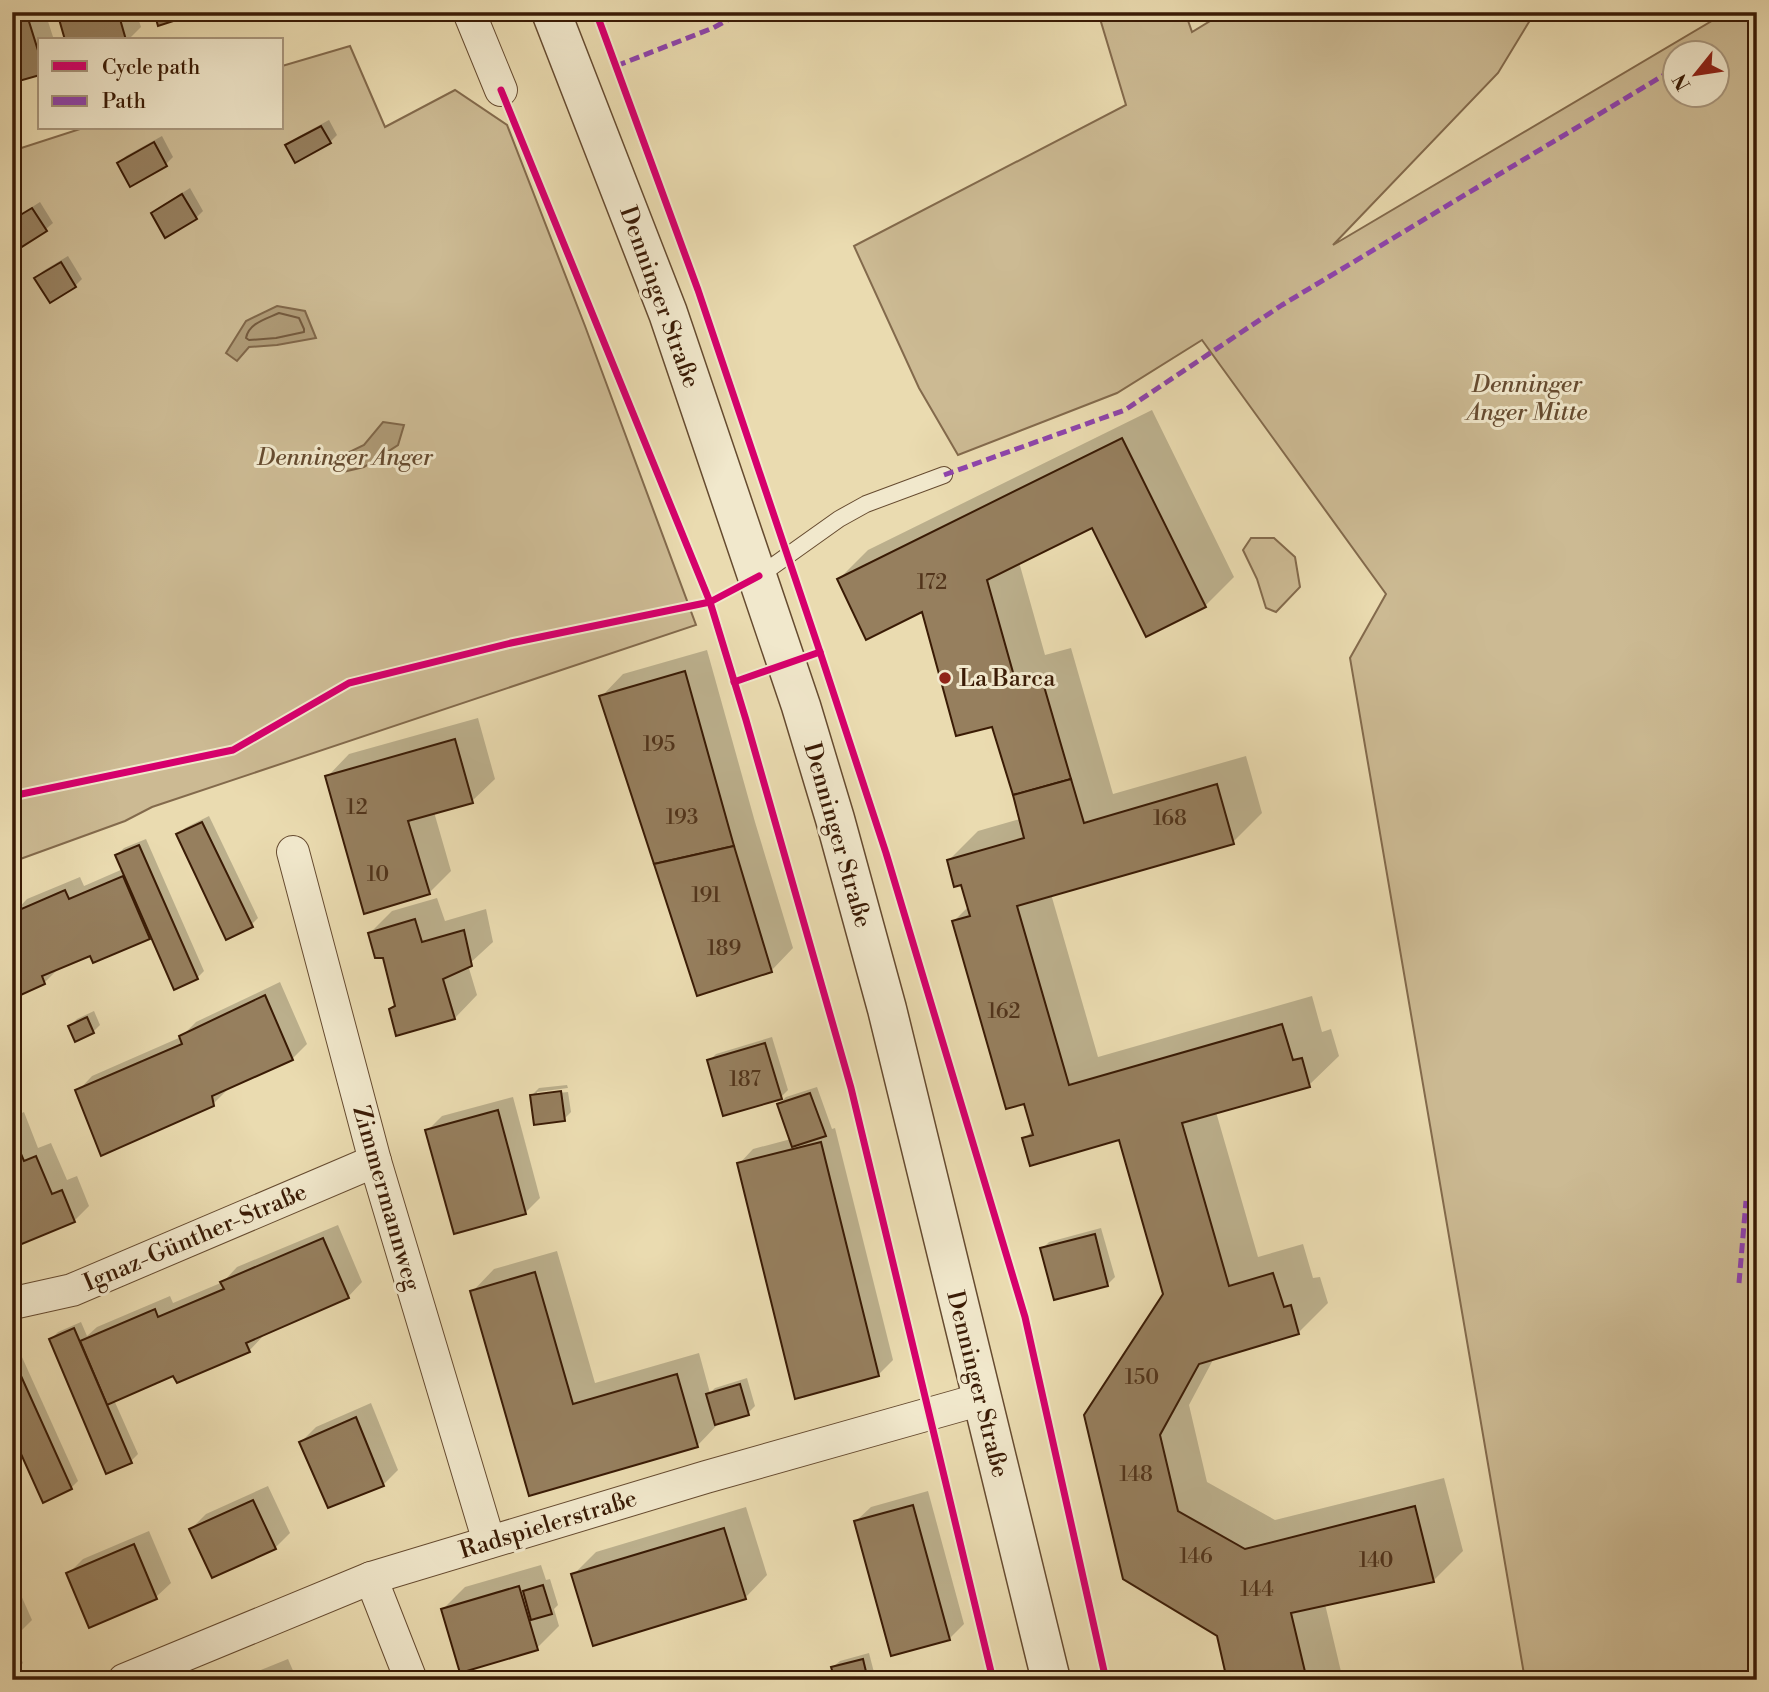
<svg xmlns="http://www.w3.org/2000/svg" width="1769" height="1692" font-family="'Libre Bodoni',serif">
<style>
.green{fill:#ccba93;stroke:#836a4c;stroke-width:2;fill-rule:evenodd}
.water{fill:#ae9a76;stroke:#806749;stroke-width:2}
.shadow{fill:#0003}
.lines{fill:none;stroke-linecap:round;stroke-linejoin:round}
.shore{stroke:#745a3e;stroke-width:2}
.building{fill:#967f5e;stroke:#3a1b05;stroke-width:2}
.service-casing{stroke:#664b30;stroke-width:18}
.minor-casing{stroke:#664b30;stroke-width:34}
.tertiary-casing{stroke:#664b30;stroke-width:41}
.service{stroke:#f1e8cc;stroke-width:16}
.minor{stroke:#f1e8cc;stroke-width:32}
.tertiary{stroke:#f1e8cc;stroke-width:38}
.quiet{stroke:#8e44ad;stroke-width:5;stroke-dasharray:10 5;stroke-linecap:butt}
.cycleway-casing{stroke:#f1e8cc;stroke-width:11}
.cycleway{stroke:#d6006c;stroke-width:7}
.poi-dot{fill:#8f2418;stroke:#f1e8cc;stroke-width:2.5}
.labels{text-anchor:middle;stroke-width:6;stroke-linejoin:round;paint-order:stroke}
.number-label{font-size:21px;fill:#51341b}
.street-label{font-size:24px;fill:#3a1b05;stroke:#f1e8cc}
.park-label{font-size:24px;font-style:italic;fill:#664b30;stroke:#f1e8cc}
.poi-label{font-size:24px;fill:#3a1b05;stroke:#f1e8cc;text-anchor:start}
</style>
<rect width="100%" height="100%" fill="#eadbb0"/>
<filter id="stains"><feTurbulence type="fractalNoise" baseFrequency=".00286" numOctaves="4"/><feColorMatrix values="0 0 0 0 .2 0 0 0 0 .09 0 0 0 0 .02 0 0 0 .5 -.17"/></filter>
<radialGradient id="worn" r=".72"><stop offset=".6" stop-color="#630" stop-opacity="0"/><stop offset="1" stop-color="#630" stop-opacity=".3"/></radialGradient>
<g class="green">
<path d="M1098,12H1185L1192,32L1225,12H1535L1498,73L1333,245L1727,12H1757V1680H1525L1350,658L1386,594L1202,340L1117,393L958,455L919,388L854,246L1126,105ZM1716,52V94H1674V52Z"/>
<path d="M350,46L385,127L455,90L507,125L585,326L696,625L152,807L125,821L12,862V151L83,128H282V66Z"/>
<path d="M1251,538H1274L1295,557L1300,587L1276,612L1266,608L1257,579L1243,550Z"/>
</g>
<g class="water">
<path d="M277,306L305,311L316,338L277,345L249,347L237,361L226,353L246,321Z"/>
<path d="M383,422L404,425L398,445L364,467L343,472L341,456L364,445Z"/>
</g>
<g class="shadow">
<path d="M12,12H45L54,40H40V73L12,82Z"/>
<path d="M59,12H136L141,27L128,40H67Z"/>
<path d="M329,120L337,135L330,142L287,146L294,139Z"/>
<path d="M162,136L173,157L166,164L130,184L119,163L126,156Z"/>
<path d="M190,188L203,211L196,218L153,214L160,207Z"/>
<path d="M40,202L53,223L46,229L12,220Z"/>
<path d="M68,256L82,279L75,286L36,278L43,271Z"/>
<path d="M1152,410L1234,577L1205,606L1093,525L1019,562L1045,655L1071,648L1113,794L1246,756L1262,813L1233,842L1051,894L1098,1057L1312,996L1322,1032L1331,1029L1339,1056L1309,1085L1216,1112L1258,1257L1303,1244L1313,1278L1320,1277L1328,1303L1298,1333L1214,1358L1189,1405L1207,1482L1275,1520L1444,1478L1463,1551L1433,1581L1325,1604L1343,1680H1229L1219,1635L1125,1578L1164,1294L1120,1138L1024,1139L1034,1129L1026,1102L954,921L969,906L962,883L949,860L978,831L1020,819L993,724L923,610L839,579L868,550Z"/>
<path d="M707,650L755,822L793,948L771,971L601,697L623,674Z"/>
<path d="M478,718L495,779L472,801L434,812L451,871L429,893L327,777L349,754Z"/>
<path d="M209,816L258,918L251,925L178,835L185,828Z"/>
<path d="M146,839L204,971L197,978L152,935L149,938L90,953L59,968L44,983L12,997L13,914L27,899L80,877L84,886L123,869L117,855L124,848Z"/>
<path d="M437,898L445,921L486,909L493,942L468,965L477,995L455,1018L391,1009L396,1004L384,956L370,933L392,911Z"/>
<path d="M280,982L307,1044L292,1059L228,1087V1089L213,1104L78,1091L92,1076L181,1037L196,1022Z"/>
<path d="M94,1011L100,1025L93,1032L70,1026L77,1019Z"/>
<path d="M772,1037L788,1090L781,1097L709,1061L716,1054Z"/>
<path d="M567,1085L568,1088L537,1092V1095L568,1092L571,1112L564,1119L532,1095L539,1088Z"/>
<path d="M817,1087L832,1129L835,1128L893,1360L878,1375L739,1164L753,1149L791,1139L779,1104L786,1097Z"/>
<path d="M513,1097L540,1198L525,1213L427,1131L442,1116Z"/>
<path d="M12,1110L15,1116L24,1112L38,1148L51,1143L67,1180L77,1176L89,1206L74,1221L12,1230Z"/>
<path d="M338,1225L362,1282L348,1297L262,1334L263,1336L249,1351L174,1374L114,1400L138,1454L131,1461L107,1472L51,1339L58,1332L81,1322L87,1336L97,1327L170,1296L173,1303L223,1282L237,1267Z"/>
<path d="M1101,1228L1115,1277L1108,1284L1055,1298L1042,1249L1049,1242Z"/>
<path d="M557,1251L595,1383L699,1353L710,1393L715,1388L747,1378L755,1406L748,1413L719,1423L697,1446L530,1494L472,1292L494,1269Z"/>
<path d="M12,1335L78,1481L71,1488L12,1430Z"/>
<path d="M371,1403L398,1470L383,1485L301,1442L316,1427Z"/>
<path d="M268,1486L290,1533L275,1548L191,1529L206,1514Z"/>
<path d="M928,1491L964,1624L949,1639L856,1521L871,1507Z"/>
<path d="M746,1507L767,1575L745,1598L573,1575L596,1552Z"/>
<path d="M149,1531L171,1583L156,1597L68,1574L83,1559Z"/>
<path d="M541,1565L546,1580L550,1579L558,1605L554,1609L559,1626L537,1648L443,1609L465,1587Z"/>
<path d="M12,1575L32,1620L17,1635L12,1637Z"/>
<path d="M12,1638L23,1663L12,1674Z"/>
<path d="M869,1653L876,1680H837L833,1667L840,1661Z"/>
<path d="M288,1659L297,1680H236Z"/>
<path d="M972,1675L973,1680H952Z"/>
</g>
<g class="lines">
<path class="shore" d="M279,313L299,318L304,329V332L276,338L249,340L246,338C249,323 266,319 279,313Z"/>
</g>
<g class="building">
<path d="M12,12H26L40,57V75L12,83Z"/>
<path d="M57,12H118L126,40H65Z"/>
<path d="M154,12H201L158,26Z"/>
<path d="M321,126L331,143L295,163L285,145Z"/>
<path d="M154,142L167,166L130,187L117,163Z"/>
<path d="M182,194L197,219L165,238L151,213Z"/>
<path d="M32,208L47,231L20,248L12,235V220Z"/>
<path d="M61,262L76,287L50,303L34,278Z"/>
<path d="M1122,438L1206,607L1146,637L1092,528L987,580L1016,683L1041,676L1071,779L1013,795L992,727L956,736L922,612L866,640L837,579Z"/>
<path d="M685,671L734,846L654,864L599,696Z"/>
<path d="M455,739L473,803L408,821L430,894L364,914L325,776Z"/>
<path d="M1071,779L1084,823L1217,784L1234,844L1017,906L1069,1085L1282,1024L1293,1060L1302,1058L1310,1087L1182,1123L1229,1286L1273,1273L1284,1307L1291,1305L1299,1334L1199,1364L1160,1435L1178,1511L1245,1549L1415,1506L1434,1582L1291,1613L1307,1680H1227L1217,1636L1123,1579L1084,1415L1163,1294L1119,1140L1030,1166L1022,1138L1033,1135L1024,1104L1006,1109L952,921L970,916L961,885L954,887L947,860L1024,838L1013,795Z"/>
<path d="M202,822L253,927L226,940L176,834Z"/>
<path d="M139,845L198,979L174,990L115,855Z"/>
<path d="M734,846L772,972L697,996L654,864Z"/>
<path d="M123,876L150,939L93,963L90,956L42,976L45,984L12,999V924L15,923L12,913L65,890L69,899Z"/>
<path d="M415,919L422,942L464,930L472,966L443,979L455,1019L396,1036L389,1009L395,1006L383,958H375L368,933Z"/>
<path d="M265,995L293,1060L212,1096L214,1106L101,1156L75,1090L182,1044L179,1036Z"/>
<path d="M87,1017L94,1033L75,1042L68,1026Z"/>
<path d="M765,1043L782,1099L723,1116L707,1060Z"/>
<path d="M561,1091L565,1121L534,1125L530,1095Z"/>
<path d="M810,1093L826,1136L792,1147L777,1104Z"/>
<path d="M498,1110L526,1214L454,1234L425,1130Z"/>
<path d="M12,1133L24,1161L36,1156L52,1194L62,1190L75,1222L17,1246L12,1235Z"/>
<path d="M821,1142L879,1376L795,1399L737,1163Z"/>
<path d="M1095,1234L1108,1286L1054,1300L1040,1248Z"/>
<path d="M323,1238L349,1298L246,1343L250,1352L177,1383L173,1376L107,1405L80,1341L155,1309L158,1317L224,1289L220,1282Z"/>
<path d="M535,1272L573,1404L677,1374L698,1447L529,1496L470,1291Z"/>
<path d="M74,1328L132,1463L106,1474L49,1339Z"/>
<path d="M12,1356L72,1489L43,1503L12,1434Z"/>
<path d="M740,1384L749,1415L715,1425L706,1394Z"/>
<path d="M356,1417L384,1486L328,1508L299,1442Z"/>
<path d="M253,1500L276,1549L212,1578L189,1529Z"/>
<path d="M913,1505L950,1640L891,1656L854,1521Z"/>
<path d="M724,1528L746,1599L593,1646L571,1574Z"/>
<path d="M134,1544L157,1599L89,1628L66,1573Z"/>
<path d="M543,1585L552,1614L531,1620L523,1591Z"/>
<path d="M519,1586L538,1650L460,1673L441,1609Z"/>
<path d="M12,1622L18,1636L12,1639Z"/>
<path d="M863,1659L868,1680H835L831,1667Z"/>
<path d="M273,1673L276,1680H256Z"/>
</g>
<g class="lines">
<g class="service-casing">
<path id="service" d="M759,576L839,519L866,504L944,475"/>
</g>
<g class="minor-casing">
<g id="minor">
<path d="M469,12L501,90"/>
<path d="M293,852L375,1161L489,1542"/>
<path d="M12,1300L18,1302L72,1290L375,1161"/>
<path d="M371,1578L411,1680"/>
<path d="M124,1680L371,1578L706,1477L982,1399"/>
</g>
</g>
<g class="tertiary-casing">
<path id="tertiary" d="M551,12L668,313L801,706L835,819L887,1009L1051,1680"/>
</g>
<use href="#service" class="service"/>
<use href="#minor" class="minor"/>
<use href="#tertiary" class="tertiary"/>
<g class="quiet">
<path d="M616,66L713,28L742,12"/>
<path d="M944,475L1125,410L1282,305L1674,69"/>
<path d="M1739,1283L1746,1201"/>
</g>
<g class="cycleway-casing">
<g id="cycleway">
<path d="M596,12L698,290L820,652L886,853L1025,1317L1106,1680"/>
<path d="M501,90L710,602L746,720L851,1088L993,1680"/>
<path d="M734,682L820,652"/>
<path d="M12,796L233,750L349,683L511,643L710,602L759,576"/>
</g>
</g>
<use href="#cycleway" class="cycleway"/>
</g>
<circle class="poi-dot" cx="945" cy="678" r="7"/>
<g class="labels">
<g class="number-label">
<text x="932" y="589">172</text>
<text x="659" y="751">195</text>
<text x="357" y="814">12</text>
<text x="682" y="824">193</text>
<text x="1170" y="825">168</text>
<text x="378" y="881">10</text>
<text x="706" y="902">191</text>
<text x="724" y="955">189</text>
<text x="1004" y="1018">162</text>
<text x="745" y="1086">187</text>
<text x="1142" y="1384">150</text>
<text x="1136" y="1481">148</text>
<text x="1196" y="1563">146</text>
<text x="1376" y="1567">140</text>
<text x="1257" y="1596">144</text>
</g>
<g class="street-label">
<text transform="translate(660 297) rotate(70)" y="8">Denninger Straße</text>
<text transform="translate(838 835) rotate(74)" y="8">Denninger Straße</text>
<text transform="translate(387 1198) rotate(74)" y="8">Zimmermannweg</text>
<text transform="translate(195 1237) rotate(-23)" y="8">Ignaz-Günther-Straße</text>
<text transform="translate(978 1384) rotate(76)" y="8">Denninger Straße</text>
<text transform="translate(548 1524) rotate(-17)" y="8">Radspielerstraße</text>
</g>
<g class="park-label">
<text x="1527" y="392">Denninger<tspan x="1527" dy="28">Anger Mitte</tspan></text>
<text x="345" y="465">Denninger Anger</text>
</g>
<g class="poi-label">
<text x="959" y="686">La Barca</text>
</g>
</g>
<rect width="1769" height="1692" fill="none" stroke="#eadbb0" stroke-width="42"/>
<rect x="14" y="14" width="1741" height="1664" fill="none" stroke="#3a1b05" stroke-width="3.5"/>
<rect x="21" y="21" width="1727" height="1650" fill="none" stroke="#3a1b05" stroke-width="2"/>
<rect x="38" y="38" width="245" height="91" fill="#f1e8cc" stroke="#a8967c" stroke-width="2"/>
<rect x="52" y="61" width="35" height="10" fill="#d6006c" stroke="#a8967c" stroke-width="2"/>
<text x="102" y="74" font-size="21" fill="#3a1b05">Cycle path</text>
<rect x="52" y="96" width="35" height="10" fill="#8e44ad" stroke="#a8967c" stroke-width="2"/>
<text x="102" y="108" font-size="21" fill="#3a1b05">Path</text>
<g transform="translate(1696 74) rotate(240)"><circle r="33" fill="#f1e8cc" stroke="#a8967c" stroke-width="2"/>
<path d="M0-5L12 26L0 18L-12 26Z" fill="#8f2418"/>
<text y="-10" font-size="19" font-weight="bold" text-anchor="middle" fill="#3a1b05">N</text>
</g>
<rect width="100%" height="100%" filter="url(#stains)"/>
<rect width="100%" height="100%" fill="url(#worn)"/>
</svg>
